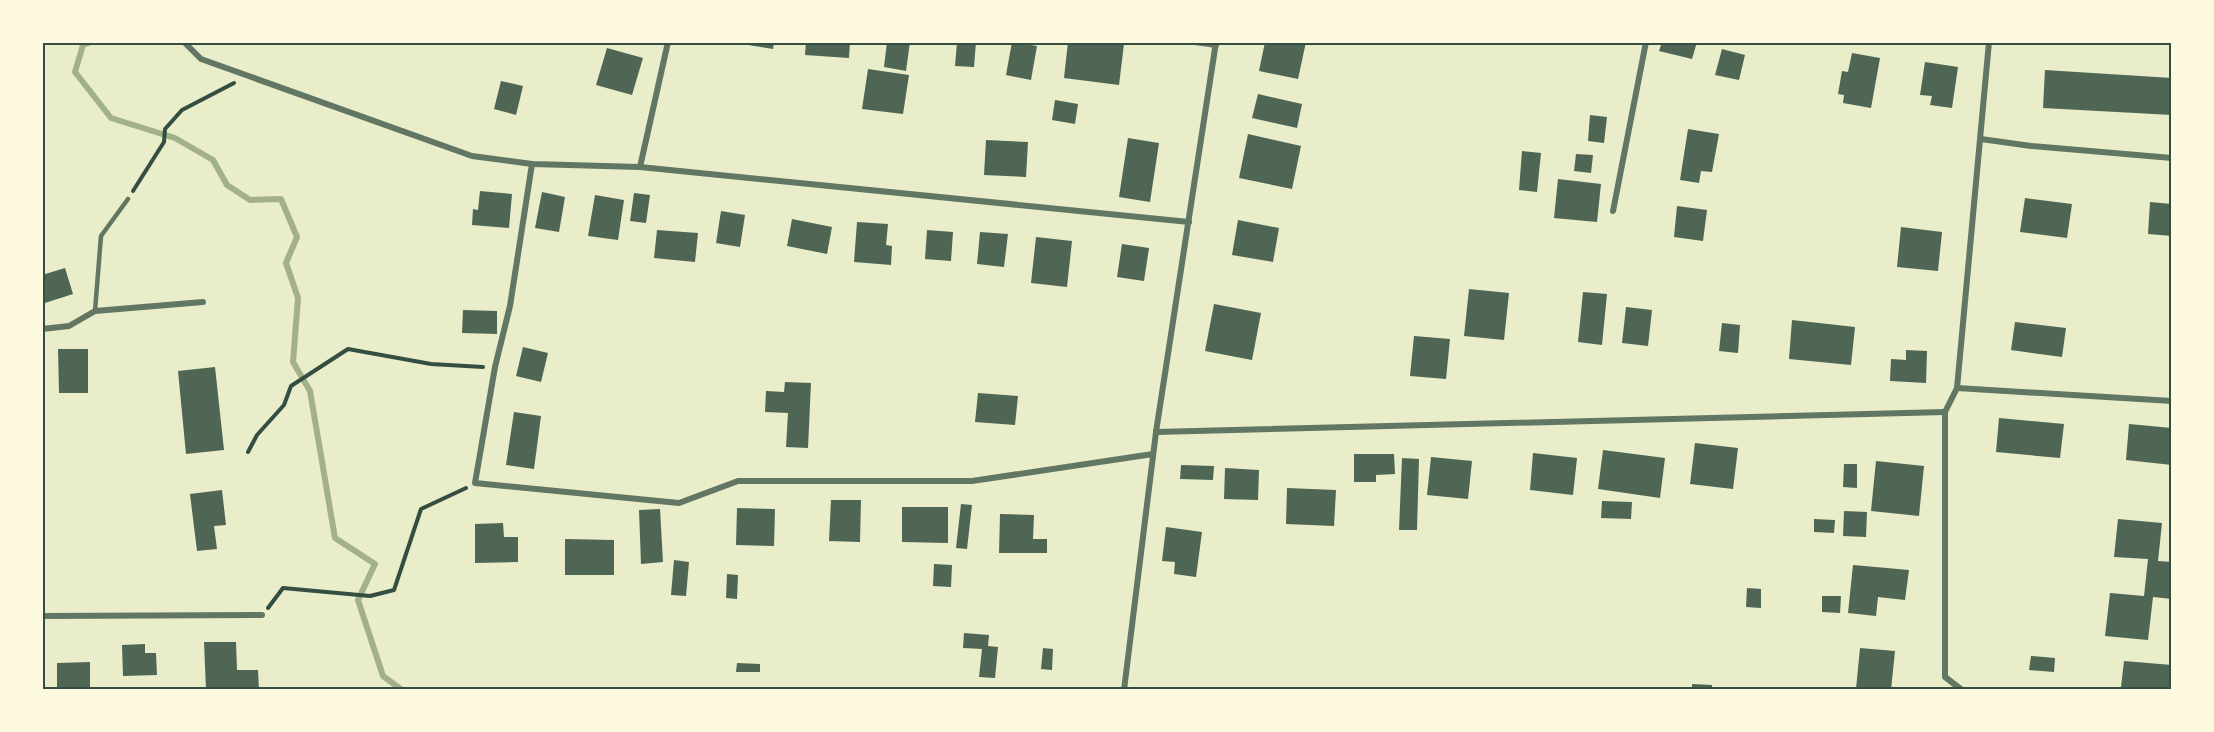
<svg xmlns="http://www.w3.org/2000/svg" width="2214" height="732" font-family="'Golos Text',sans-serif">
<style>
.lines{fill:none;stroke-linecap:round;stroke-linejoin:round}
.stream{stroke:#a3b18a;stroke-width:6}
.building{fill:#4f6655}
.path{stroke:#344e41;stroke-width:4}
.service{stroke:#617663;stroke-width:4.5}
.minor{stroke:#617663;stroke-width:6}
.neatline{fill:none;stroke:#344e41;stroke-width:2}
</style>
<rect width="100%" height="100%" fill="#e9edc9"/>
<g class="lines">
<path class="stream" d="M91,42L83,45L75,72L111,118L175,138L213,160L227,185L250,200L281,199L297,237L286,263L298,298L293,362L310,391L335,538L375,564L358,600L383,676L402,690"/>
</g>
<g class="building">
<path d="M729,42H774L773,49Z"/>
<path d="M806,42H850L849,58L805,55Z"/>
<path d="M887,42H910L906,71L884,67Z"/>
<path d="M957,42H976L974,67L955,66Z"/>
<path d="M1012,42L1037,46L1031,80L1006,75Z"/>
<path d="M1068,42L1124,44L1119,85L1064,78Z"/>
<path d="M1265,42H1306L1298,79L1259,71Z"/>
<path d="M1662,42H1697L1692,59L1659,51Z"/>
<path d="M607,48L643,58L632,95L596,85Z"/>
<path d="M1722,49L1745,55L1739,80L1715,75Z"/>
<path d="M1852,53L1880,58L1871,108L1843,103L1844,95L1838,94L1842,71L1848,72Z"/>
<path d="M1925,62L1958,67L1952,108L1930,105L1932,96L1920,95Z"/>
<path d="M868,69L909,75L903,114L862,109Z"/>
<path d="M2045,70L2172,78V115L2043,108Z"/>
<path d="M501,81L523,86L516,115L494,109Z"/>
<path d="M1258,94L1302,104L1297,128L1252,118Z"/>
<path d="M1055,100L1078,104L1075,124L1052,120Z"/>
<path d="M1590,115L1607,117L1604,143L1588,141Z"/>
<path d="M1688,129L1719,134L1712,172L1701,171L1699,183L1680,180Z"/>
<path d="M1248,134L1301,146L1292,189L1239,178Z"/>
<path d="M1128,138L1159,143L1150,202L1119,197Z"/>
<path d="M986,140L1028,142L1026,177L984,175Z"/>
<path d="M1522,151L1541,153L1537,192L1519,190Z"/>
<path d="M1576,154L1593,155L1591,173L1574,171Z"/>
<path d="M1558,179L1601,184L1597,222L1554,218Z"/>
<path d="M480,191L512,194L509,228L472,225L473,209L478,210Z"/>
<path d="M542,192L565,197L559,232L535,228Z"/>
<path d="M634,193L650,195L646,223L630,221Z"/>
<path d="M595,195L624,200L618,240L588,236Z"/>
<path d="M2025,198L2072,204L2067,238L2020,232Z"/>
<path d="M2150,202L2172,204V236L2148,234Z"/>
<path d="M1677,206L1707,210L1703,241L1674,237Z"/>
<path d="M721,211L745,215L740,247L716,243Z"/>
<path d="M792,219L832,227L827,254L787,246Z"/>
<path d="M1238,220L1279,228L1273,262L1232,255Z"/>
<path d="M857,222L888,224L886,245L892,246L891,265L854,262Z"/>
<path d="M1901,227L1942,232L1938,271L1897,267Z"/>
<path d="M657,230L698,233L695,262L654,258Z"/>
<path d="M927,230L953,232L951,261L925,259Z"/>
<path d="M980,232L1008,234L1004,267L977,264Z"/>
<path d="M1036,237L1072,241L1067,287L1031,283Z"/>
<path d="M1122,244L1149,248L1144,281L1117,277Z"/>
<path d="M65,268L73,294L45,303L42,275Z"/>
<path d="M1469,289L1509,293L1504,340L1464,336Z"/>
<path d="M1583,292L1607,294L1602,345L1578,342Z"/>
<path d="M1214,304L1261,313L1252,360L1205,351Z"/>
<path d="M1626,307L1652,310L1648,346L1622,343Z"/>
<path d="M463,310L497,311V334L462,333Z"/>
<path d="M1792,320L1855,327L1851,365L1789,359Z"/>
<path d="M2015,322L2066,328L2062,357L2011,350Z"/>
<path d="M1722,323L1740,325L1738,353L1719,351Z"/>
<path d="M1414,336L1450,339L1446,379L1410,376Z"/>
<path d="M523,347L548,353L541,382L516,376Z"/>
<path d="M58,349H88V393H59Z"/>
<path d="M1906,350L1927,351L1926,383L1890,381L1891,359L1906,360Z"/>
<path d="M215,367L224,450L186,454L178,371Z"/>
<path d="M785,382L811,383L808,448L786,447L788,413L765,412L766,391L784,392Z"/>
<path d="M978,393L1018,396L1015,425L975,422Z"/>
<path d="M514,412L541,416L534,469L506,465Z"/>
<path d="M1999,418L2064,424L2060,458L1996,452Z"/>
<path d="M2129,424L2172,428V465L2126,460Z"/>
<path d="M1695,443L1738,448L1733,489L1690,484Z"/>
<path d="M1603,450L1665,458L1660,498L1598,489Z"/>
<path d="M1533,453L1577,458L1573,495L1530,490Z"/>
<path d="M1354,454H1394L1395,474L1376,475V482H1354Z"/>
<path d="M1431,457L1472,461L1468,499L1427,495Z"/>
<path d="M1402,458L1419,459L1417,530H1399Z"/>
<path d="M1876,461L1924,466L1919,516L1871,511Z"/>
<path d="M1844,464H1857V488L1843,487Z"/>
<path d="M1181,465L1214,466L1213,480L1180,479Z"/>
<path d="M1225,468L1259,470L1258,500L1224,499Z"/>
<path d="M1287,488L1336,490L1334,526L1286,524Z"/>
<path d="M222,490L226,525L214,526L217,549L197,551L190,494Z"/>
<path d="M831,500H861L860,542L829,541Z"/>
<path d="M1602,501L1632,502L1631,519L1601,518Z"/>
<path d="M961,504L972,505L967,549L956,548Z"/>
<path d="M902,507H948V543L902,542Z"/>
<path d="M737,508L775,509L774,546L736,545Z"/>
<path d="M660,509L663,562L641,564L639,510Z"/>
<path d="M1844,511L1867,512L1866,537L1843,536Z"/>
<path d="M1000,514L1034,515L1033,539H1047V553H999Z"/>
<path d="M1814,519L1835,520L1834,533L1814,532Z"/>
<path d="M2118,519L2162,523L2158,561L2172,562V599L2153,597L2148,640L2105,636L2110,593L2144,596L2148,559L2114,557Z"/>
<path d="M503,523L504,537H518V562L475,563V524Z"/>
<path d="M1166,527L1202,532L1196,577L1174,574L1175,562L1162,561Z"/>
<path d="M565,539L614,540V575H565Z"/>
<path d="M674,560L689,562L686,596L671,595Z"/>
<path d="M934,564L952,565L951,587L933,586Z"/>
<path d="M1853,565L1909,570L1905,600L1878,597L1876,616L1848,613Z"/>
<path d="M727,574L738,575L737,599L726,598Z"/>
<path d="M1747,588L1761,589V608L1746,607Z"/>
<path d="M1822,596H1841L1840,613L1822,612Z"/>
<path d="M964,633L989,635L988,646L998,647L995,678L979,677L982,649L963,648Z"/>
<path d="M204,642H236L237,670H258L259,690H206Z"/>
<path d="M145,644V653H156L157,675L123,676L122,645Z"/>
<path d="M1043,648L1053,649L1052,670L1041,669Z"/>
<path d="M1860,648L1895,651L1891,690L1856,689Z"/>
<path d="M2031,656L2055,658L2054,672L2029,670Z"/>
<path d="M2124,661L2172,665V690L2121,687Z"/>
<path d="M90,662V690H57V663Z"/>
<path d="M737,663L760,664V672H736Z"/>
<path d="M1692,684L1712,685V690H1692Z"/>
</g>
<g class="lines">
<g class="path">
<path d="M133,191L164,142L165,129L182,110L234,83"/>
<path d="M248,452L257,435L284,405L291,386L348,349L431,364L483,367"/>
<path d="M268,608L283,588L370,596L394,590L421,509L466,488"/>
</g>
<path class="service" d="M95,311L101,236L128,199"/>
<g class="minor">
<path d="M184,42L201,59L472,156L532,164L640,167L1189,222"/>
<path d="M1195,42L1216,45"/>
<path d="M1981,139L2031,146L2172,158"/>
<path d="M532,164L510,306L495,367L475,483L679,503L738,481H972L1153,454"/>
<path d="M640,167L668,42"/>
<path d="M1613,211L1646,42"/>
<path d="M42,329L69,326L95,311L203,302"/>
<path d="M1957,388L2172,401"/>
<path d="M1156,432L1945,412"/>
<path d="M42,616L262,615"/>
<path d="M1124,690L1156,432L1216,42"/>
<path d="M1962,690L1945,677V412L1957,388L1989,42"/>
</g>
</g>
<rect width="2214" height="732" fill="none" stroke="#fefae0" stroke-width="87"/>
<rect x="44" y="44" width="2126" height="644" class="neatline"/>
</svg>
